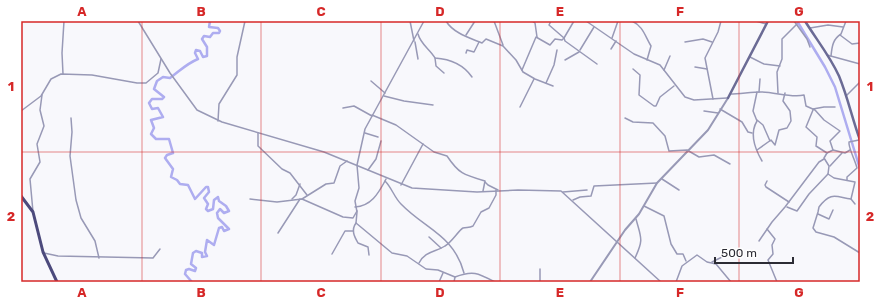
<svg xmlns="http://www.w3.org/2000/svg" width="881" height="303" font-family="Rubik,sans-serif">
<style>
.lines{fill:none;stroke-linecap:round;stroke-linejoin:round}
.river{stroke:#aeadf0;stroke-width:2.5}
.minor{stroke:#9899b6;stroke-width:1.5}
.tertiary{stroke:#9899b6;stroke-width:2}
.secondary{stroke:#6b6b95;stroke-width:2.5}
.primary{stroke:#4c4a7c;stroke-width:3}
.grid{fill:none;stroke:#d62828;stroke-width:1;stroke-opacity:0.55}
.neatline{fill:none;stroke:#d62828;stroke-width:1.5}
.grid-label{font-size:13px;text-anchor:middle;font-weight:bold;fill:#d62828}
</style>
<rect width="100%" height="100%" fill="#f8f8fc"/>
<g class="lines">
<g class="river">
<path d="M797,21L825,67L835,87L860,169"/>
<path d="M192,282L185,274L186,270L189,269L195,271L196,268L191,264L193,253L196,251L202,253V257L207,256L205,252L207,240L214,245L219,228L222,227L224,231L229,229L218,218L217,213L220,209L224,213L229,211L226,206L219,201L218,197L214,200L213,209L208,211L206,209L208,204L204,198L209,192L208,187H206L195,199L188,185L180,184L177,180L171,177L173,169L165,158L167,155L173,153L169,139H156L151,134L154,128L151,120L163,117L158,108L152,109L149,103L152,99H162L164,97L154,89L157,81L163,77L170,78C181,70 186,64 198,59L195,53L196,50L200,51L203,57L207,56V47L202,39L204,36L210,37L213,33H219L220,31L218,28L209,27L210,21"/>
</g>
<g class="minor">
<path d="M138,21L170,73L197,110L222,122L324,152L412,188L477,192L518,190L561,191L661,282"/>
<path d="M410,21L414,41"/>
<path d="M424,21L365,129L357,165L359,188L355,201L357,212L356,223L392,253L407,256L426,269L438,270L455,277C473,270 478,273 495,282"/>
<path d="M446,21C453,33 470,38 482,43L486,39L503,46L516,60L523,72L535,79L553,86"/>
<path d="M494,21L503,45"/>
<path d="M532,21L535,23L537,37"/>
<path d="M553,21H555"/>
<path d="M574,21L564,38L565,41L597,64"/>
<path d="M586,21L634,54L660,65L685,97L694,100L727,98"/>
<path d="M632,21C643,26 645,36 651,46L647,60"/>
<path d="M756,21L766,24"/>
<path d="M794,21L807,39L810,47"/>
<path d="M810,28L828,25L843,27"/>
<path d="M418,34C421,45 430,49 435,58C450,59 463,64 472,77"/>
<path d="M466,35L475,21"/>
<path d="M840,35L852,44L860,43"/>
<path d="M612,38L618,21"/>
<path d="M415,42L418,59"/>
<path d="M685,42L703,39L712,42"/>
<path d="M611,49L616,41"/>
<path d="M580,50L594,27"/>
<path d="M466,53L467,50L474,52L479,42"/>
<path d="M827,55L860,64"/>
<path d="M831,56C832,46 833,39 841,34L846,21"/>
<path d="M750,57L764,64L780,66"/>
<path d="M435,58L436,66L444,73"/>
<path d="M565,60L579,52"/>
<path d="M695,67L707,69"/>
<path d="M633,69L640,75L639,95L654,106H656L660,97L674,86"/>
<path d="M522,70L536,37L550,45L555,39L562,40L564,38L549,25L551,21"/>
<path d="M664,70L670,56"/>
<path d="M63,74L62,53L64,21"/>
<path d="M371,81L385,93"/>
<path d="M546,83L554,65L557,50"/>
<path d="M757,92L753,111L757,121C749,134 755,149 762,161"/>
<path d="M759,92L760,79"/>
<path d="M778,93L777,72L782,59V39L797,24"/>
<path d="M730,94C740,94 751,92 761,92C775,92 791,98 804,95L806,106L815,110L824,120L840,131L830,141L833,150L845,153L850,150"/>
<path d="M384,96L404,101L433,105"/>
<path d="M846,96L860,82"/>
<path d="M713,99L705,58L718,32L721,21"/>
<path d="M520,107L534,79"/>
<path d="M343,108L354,106L372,116"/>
<path d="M720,109L742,122L748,132L752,133"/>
<path d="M813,109L824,107H835"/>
<path d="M813,110L806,127L817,137L816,146L827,153"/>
<path d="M21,111L41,96L51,79L61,74L92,75L137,83H146L158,73L161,59"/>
<path d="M704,111L718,113"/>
<path d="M372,115L396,125L434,152L447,156C459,174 464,175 485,181L483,191"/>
<path d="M71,118L72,132L70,156L76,200L81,218L95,241L99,258"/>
<path d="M625,118L633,122L653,123L665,136L669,151L687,150L699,157L714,155L730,164"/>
<path d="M757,120L763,125L770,141"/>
<path d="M218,121L219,104L237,75V57L245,21"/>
<path d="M258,133V146L282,169L290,173L307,195"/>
<path d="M365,133L378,137"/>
<path d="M757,150L771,140L775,145L779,130L787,128L791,121L790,111L783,101L785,93"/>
<path d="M830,166L842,153"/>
<path d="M368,170L376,159L381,141"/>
<path d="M828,174L834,178L855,182L851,199L855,204"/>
<path d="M386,179L385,181C392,188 394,197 401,204C425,229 454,235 464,273"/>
<path d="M662,179L679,190"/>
<path d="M847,180V177L857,168C855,160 848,147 849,142L859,140"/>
<path d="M767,181L765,185L766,187L789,202"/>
<path d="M485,182L488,185L498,190"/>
<path d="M401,185L423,144"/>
<path d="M563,192L587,190"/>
<path d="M250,199L277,202L302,199L343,217L353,218L357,211"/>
<path d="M292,199L296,195L300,184"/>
<path d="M302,199L326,184L334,183L340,166L347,161"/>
<path d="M851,199C836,197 831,191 819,207L818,212L813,228L816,232L834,237L860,253"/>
<path d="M573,200L580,197L591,196L594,186L657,183"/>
<path d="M644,206L664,216L671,244L677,254H683L686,261"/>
<path d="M355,207C371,206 378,194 385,181"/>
<path d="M787,207L797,211L809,194L828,174L829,166L824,158L827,153L833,150"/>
<path d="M33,212L30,179L40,162L37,144L44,126L40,110L42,95"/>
<path d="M818,214L829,219L833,210"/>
<path d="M356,223C351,230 354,236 358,243L368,247L369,255"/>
<path d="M767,229L775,239L772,245L773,254L768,260L777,282"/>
<path d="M278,233L300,199"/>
<path d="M429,237L441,248"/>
<path d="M759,241L772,222L785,207L819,162L824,159"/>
<path d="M44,253L58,256L153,258L160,249"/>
<path d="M332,254L345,231H353"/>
<path d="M635,258C644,239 641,238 636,219"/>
<path d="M712,262L724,256H729"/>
<path d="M419,263C425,251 436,252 445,246C452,242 459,230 463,228C467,227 469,228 473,226L481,212L489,208L496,195V190"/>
<path d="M540,269V282"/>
<path d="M439,282L443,273"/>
<path d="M454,282L455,277"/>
<path d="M676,282L682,266L697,255L707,262L716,264L731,282"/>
</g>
<path class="tertiary" d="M590,282L625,230L639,214L657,183L708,130L728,98"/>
<g class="secondary">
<path d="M805,21C816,39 830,56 839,76C848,98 852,118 860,140"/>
<path d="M728,98L768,21"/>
</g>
<path class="primary" d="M21,196L33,212L43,252L57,282"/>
</g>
<path class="grid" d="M142,21V282M261,21V282M381,21V282M500,21V282M620,21V282M739,21V282M21,152H860"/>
<rect width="881" height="303" fill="none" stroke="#ffffff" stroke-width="44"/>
<path d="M715 257v6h78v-6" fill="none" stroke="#2c2c34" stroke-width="2"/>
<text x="721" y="257" font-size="12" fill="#2c2c34" stroke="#ffffff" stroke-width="3" paint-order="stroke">500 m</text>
<rect x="22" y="22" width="837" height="259" class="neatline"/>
<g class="grid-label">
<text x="82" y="16">A</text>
<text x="201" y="16">B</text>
<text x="321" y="16">C</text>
<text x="440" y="16">D</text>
<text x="560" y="16">E</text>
<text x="680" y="16">F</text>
<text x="799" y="16">G</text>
<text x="11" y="91">1</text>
<text x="870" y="91">1</text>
<text x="11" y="221">2</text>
<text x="870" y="221">2</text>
<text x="82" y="297">A</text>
<text x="201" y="297">B</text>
<text x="321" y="297">C</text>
<text x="440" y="297">D</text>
<text x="560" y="297">E</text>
<text x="680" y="297">F</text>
<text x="799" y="297">G</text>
</g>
</svg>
